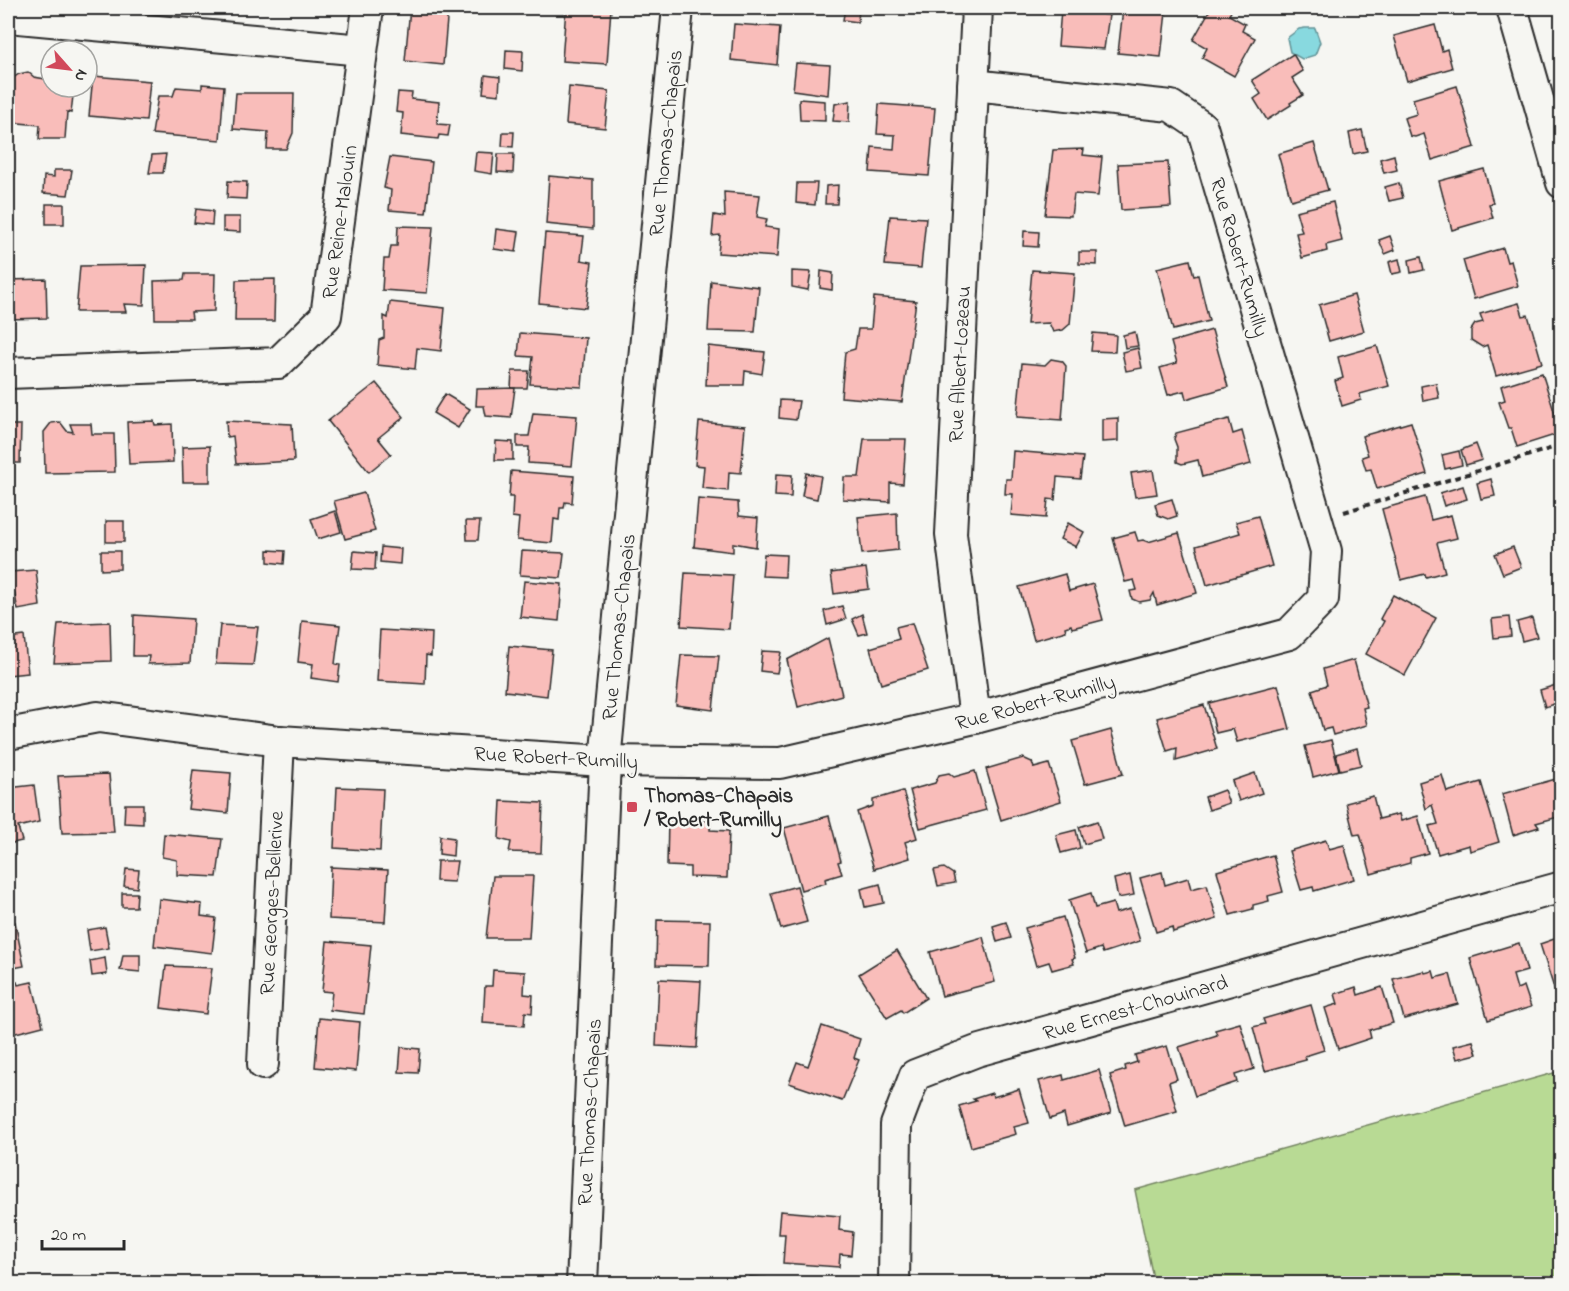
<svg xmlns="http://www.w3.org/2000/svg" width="1569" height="1291" font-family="'Indie Flower',sans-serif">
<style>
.green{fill:#b8da94;stroke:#728260;stroke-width:1.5}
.water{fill:#88d9df;stroke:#639397;stroke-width:1.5}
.building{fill:#f9bdba;stroke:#2b2b2b;stroke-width:1.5}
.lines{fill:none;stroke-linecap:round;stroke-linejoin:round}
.minor-casing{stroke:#2b2b2b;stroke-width:34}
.path{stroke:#2b2b2b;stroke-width:4;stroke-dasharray:6 4.5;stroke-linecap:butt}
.minor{stroke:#f6f6f2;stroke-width:30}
.poi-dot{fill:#d1495b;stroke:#f6f6f2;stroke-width:2}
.labels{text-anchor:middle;stroke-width:5;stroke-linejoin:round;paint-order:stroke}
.street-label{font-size:21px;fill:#2b2b2b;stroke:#f6f6f2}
.poi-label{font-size:21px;font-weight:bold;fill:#2b2b2b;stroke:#f6f6f2;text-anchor:start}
</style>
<rect width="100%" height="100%" fill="#f6f6f2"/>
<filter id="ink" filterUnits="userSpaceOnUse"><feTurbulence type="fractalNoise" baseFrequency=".0167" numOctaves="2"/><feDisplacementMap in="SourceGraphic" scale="12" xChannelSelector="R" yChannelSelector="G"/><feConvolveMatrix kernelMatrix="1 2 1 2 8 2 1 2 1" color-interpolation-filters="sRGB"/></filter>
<g filter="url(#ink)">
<path class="green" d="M1561,1071V1283H1154L1135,1190Z"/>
<path class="water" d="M1305,28H1315L1320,42L1315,55L1302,59L1290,52L1287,38L1299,29Z"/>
<g class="building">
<path d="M410,8H448L443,65L405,61Z"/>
<path d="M566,8H611L607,64L562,61Z"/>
<path d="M735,8H784V13Z"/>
<path d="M845,8H859L858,22L843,20Z"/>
<path d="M1211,8H1233L1229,15L1245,24L1242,31L1255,38L1234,76L1202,58L1207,48L1193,40Z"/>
<path d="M1123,9L1166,12L1161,57L1118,53Z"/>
<path d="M1061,10L1109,15L1104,49L1058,46Z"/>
<path d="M734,24L780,27L777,65L731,60Z"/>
<path d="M1435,25L1442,51L1447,49L1452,68L1407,81L1394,36Z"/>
<path d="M506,50L523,51L522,71L505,69Z"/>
<path d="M1293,54L1303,71L1292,78L1303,95L1290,103L1291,105L1267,120L1254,99L1261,94L1252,80Z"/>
<path d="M796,63L830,65L828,95L793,90Z"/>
<path d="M28,72L34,77L51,80V87H74L71,113L67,112L65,139H39L40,125L8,122L13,78L19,74Z"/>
<path d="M485,75L500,77L499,95L483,93Z"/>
<path d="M93,76L150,81L146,121L89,116Z"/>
<path d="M202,84L224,86L220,140L152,134L158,96H173L176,87L202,89Z"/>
<path d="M1457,86L1475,147L1432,160L1424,134L1415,137L1410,136L1404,118L1417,114L1413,99Z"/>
<path d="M569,87L609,91L605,128L566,124Z"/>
<path d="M398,92L412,93L411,99L439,102L437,124L450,125L448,136L439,135L438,139L401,135L403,113L396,112Z"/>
<path d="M236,93H294L293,133L286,149H267L268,132L233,129Z"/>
<path d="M799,99L825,101V121L800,120Z"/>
<path d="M850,101L849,122L833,121L835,104Z"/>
<path d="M879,104L935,108L929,176L870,172L872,147L894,149L895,135L877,134Z"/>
<path d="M1362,130L1367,151L1353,154L1349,133Z"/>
<path d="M503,132H514L513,147L502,146Z"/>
<path d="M1314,143L1328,190L1291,200L1278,154Z"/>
<path d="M1084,149L1083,155L1102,157L1098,196L1074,194L1071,216L1045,215L1053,150Z"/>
<path d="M476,152L494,153L492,174L474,171Z"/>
<path d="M166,154L163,173H149L152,155Z"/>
<path d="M498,154H514L513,173L497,172Z"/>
<path d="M1394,155L1397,170L1384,173L1380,159Z"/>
<path d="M390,157L432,162L426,213L389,210L391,190L384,188Z"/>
<path d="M1168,162L1171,207L1121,210L1118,164Z"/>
<path d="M1484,169L1493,203L1489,204L1493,218L1452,230L1439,181Z"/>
<path d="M54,170H72L68,195L43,193L44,176L54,177Z"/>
<path d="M549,176L593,180V229L546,224Z"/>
<path d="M228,181L247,182L246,199L227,198Z"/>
<path d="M797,183H817L815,205L796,203Z"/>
<path d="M1399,183L1403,198L1389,201L1385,187Z"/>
<path d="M838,185L837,204H825L826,186Z"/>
<path d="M724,192L760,195L757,217L767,219L765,227L779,229L777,257L718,253L720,235L712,236L714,215L725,217Z"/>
<path d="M1333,202L1342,241L1326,245L1327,251L1302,258L1296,233L1302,232L1296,211Z"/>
<rect x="46" y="204" width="18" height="20"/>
<path d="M196,209L213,211L212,225L194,223Z"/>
<path d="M890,216L926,218L921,268L885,265Z"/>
<path d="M223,217H240V232L223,231Z"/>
<path d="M398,226L433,227L427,293L382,290L384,259H389L391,246H397Z"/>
<path d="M496,229L519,232L516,252L494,249Z"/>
<path d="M1024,231L1039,232L1038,247L1023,246Z"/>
<path d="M545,233L584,236L581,260L592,262L586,308L539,303Z"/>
<path d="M1390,236L1395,250L1385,254L1379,240Z"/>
<path d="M1503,248L1507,262L1511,261L1518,286L1474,299L1463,260Z"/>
<path d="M1079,252H1097V265L1079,264Z"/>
<path d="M1421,257L1424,270L1411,273L1409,260Z"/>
<path d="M1399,259L1402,272L1392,274L1389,262Z"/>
<path d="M1190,260L1194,276L1198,275L1209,321L1173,330L1157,268Z"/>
<path d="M146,265L144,305L124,304L126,312H76L80,266Z"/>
<path d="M1032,270L1075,273L1070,324L1063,330L1053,332L1049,323L1027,324Z"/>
<path d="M792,271L811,272L808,290L792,287Z"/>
<path d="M821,271L833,273L832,290L820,288Z"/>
<path d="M185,274H215L214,311L191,312L192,319H155L154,281L184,280Z"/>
<path d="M46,279L47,318L8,319V280Z"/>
<path d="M275,279L274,321H235L236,280Z"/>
<path d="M711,281L759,287L755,332L708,331Z"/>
<path d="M1354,295L1364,331L1329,341L1319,305Z"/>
<path d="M874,297L916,301L902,402L841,397L845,352L855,349L858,329H871Z"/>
<path d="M390,302L445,308L441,351L417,348L415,369L377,365L379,340L384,338V316L388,318Z"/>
<path d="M1519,303L1523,316L1528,315L1542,363L1496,376L1487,345L1482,347L1471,340V330L1475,324L1483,322L1480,314Z"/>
<path d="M1212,330L1228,387L1186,399L1184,391L1168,395L1160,368L1177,363L1171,342Z"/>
<path d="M1135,332L1138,346L1125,348L1123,335Z"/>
<path d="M520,333L586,338L582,387L530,384L533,357L518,356Z"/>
<path d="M1093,333L1116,335L1115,352L1091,351Z"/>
<path d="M708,346L765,352L762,374L745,371L744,385H706Z"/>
<path d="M1377,346L1389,386L1360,394L1361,400L1342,406L1335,381L1343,378L1338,357Z"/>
<path d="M1138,348L1142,368L1126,371L1122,352Z"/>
<path d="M1051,359L1062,361L1066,366L1062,420L1017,417L1022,363L1045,365Z"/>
<path d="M512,371H529L527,388H511Z"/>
<path d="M1542,373L1561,433L1517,447L1511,428H1508L1499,402L1505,400L1501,386Z"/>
<path d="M376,383L404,417L378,438L391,454L369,472L328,421Z"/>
<path d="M1436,383L1439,398L1423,401L1421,386Z"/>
<path d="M515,388L511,418L486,416L484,406H476L477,389Z"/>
<path d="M445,394L470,409L458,428L433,413Z"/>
<path d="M780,400L799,401L796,420L779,418Z"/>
<path d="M533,413L577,416L572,466L528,463L529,447H517V436H529Z"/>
<path d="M1118,418V441L1102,442V419Z"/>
<path d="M1229,419L1233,434L1242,431L1251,464L1202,477L1198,460L1182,464L1177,462V447L1174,439L1176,433Z"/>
<path d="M154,421L155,425L172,424L173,462L129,464L127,422Z"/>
<path d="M226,421L292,424L294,461L236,464L233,436L227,437Z"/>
<path d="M60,422L67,431L73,432L70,424H91L92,434H114L115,472L45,473L44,432L51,423Z"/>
<path d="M699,422L745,426L741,473L729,472L728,491L702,488L704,466L695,465Z"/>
<path d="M1411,422L1427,474L1377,489L1371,469L1366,470L1362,457L1368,455L1362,436Z"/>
<path d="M8,425H21L20,463H8Z"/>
<path d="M864,439H906L903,484L890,483V502L843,499L844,477H859Z"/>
<path d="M496,441L513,442V460H495Z"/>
<path d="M1476,444L1482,460L1466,465L1461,450Z"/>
<path d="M210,446V482H183L182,447Z"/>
<path d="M1013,451L1083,457L1080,479L1057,477L1055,500L1048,499L1046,518L1011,515L1013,494H1005L1006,479H1011Z"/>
<path d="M1459,451L1462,465L1445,469L1442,455Z"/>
<path d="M1153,470L1157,494L1135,497L1131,473Z"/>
<path d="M511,471L574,476L572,503L565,502L564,508H560L559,520L554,519L552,543L517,540L519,518L512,517L513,497H509Z"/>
<path d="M806,473L821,476L817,499L802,496Z"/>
<path d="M776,474L792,475L791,497L775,496Z"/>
<path d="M1491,479L1495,496L1481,499L1477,483Z"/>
<path d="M1463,486L1467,499L1444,506L1440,493Z"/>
<path d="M364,493L375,531L345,539L334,501Z"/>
<path d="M1425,497L1431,520L1451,515L1457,538L1437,543L1445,572L1426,577L1425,574L1401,580L1382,509Z"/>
<path d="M698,499L738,502L739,516L758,518L756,547L733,543V552L694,547Z"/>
<path d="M1172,499L1177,516L1168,519L1158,515L1155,504Z"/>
<path d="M335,511L341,532L318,539L311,519Z"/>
<path d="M897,513L898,550L862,554L858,517Z"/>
<path d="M1258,516L1272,566L1207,585L1196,546L1240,533L1236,522Z"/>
<rect x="106" y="521" width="18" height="21"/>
<path d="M466,521H480L478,540H467Z"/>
<path d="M1068,523L1084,532L1076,547L1060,539Z"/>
<path d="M1135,532L1138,541L1143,540L1148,542L1179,533L1197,593L1157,605L1154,593L1150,600L1139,602L1132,599L1130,591L1137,590L1134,580L1125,582L1113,538Z"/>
<path d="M381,547L401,549L400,564L380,562Z"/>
<path d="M1513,547L1521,567L1503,574L1495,554Z"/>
<path d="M268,550L285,551L284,564L268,562Z"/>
<path d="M101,551H120V569L101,570Z"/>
<path d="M354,551L376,553L375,570L352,569Z"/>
<path d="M522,551L564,553L561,578L520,575Z"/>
<path d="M764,554L786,555L785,577L762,576Z"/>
<path d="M866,568L869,589L834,594L831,573Z"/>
<path d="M36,570L40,606L18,610L10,572Z"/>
<path d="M685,573L733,575L729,629L681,626Z"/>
<path d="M1065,574L1069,591L1093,584L1103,620L1072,628L1071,625L1065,627L1066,631L1034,640L1019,587Z"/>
<path d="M524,581L562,584L559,621L520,617Z"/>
<path d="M1393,595L1436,618L1405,675L1366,654L1384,621L1380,619Z"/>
<path d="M842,606L846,619L827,625L824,611Z"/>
<path d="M862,614L867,633L859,635L852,619Z"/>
<path d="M134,615L193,619L190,663L148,664L149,656H133Z"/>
<path d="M1509,617L1511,636L1494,638L1492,619Z"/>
<path d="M1532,618L1537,637L1522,641L1517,622Z"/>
<path d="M302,621L340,625L335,664L340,665L338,682L311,678L313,664L298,662Z"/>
<path d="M110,622L111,661L54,663L58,624Z"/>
<path d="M912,623L928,670L881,684L870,648L899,639L896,627Z"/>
<path d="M220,625L258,627L253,665L216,664Z"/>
<path d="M380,630L432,633L431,656L426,655L425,684L377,681Z"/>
<path d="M24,636L28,673L8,675V638Z"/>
<path d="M828,638L842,695L798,707L787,660Z"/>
<path d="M509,646L552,650L547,696L505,691Z"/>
<path d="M762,651L781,652L777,673L760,671Z"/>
<path d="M681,655L719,656L713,710L676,705Z"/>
<path d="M1354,660L1367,707L1363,708L1367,725L1333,735L1331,728L1323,730L1312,690L1327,685L1323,669Z"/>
<path d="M1278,685L1290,729L1237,742L1233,729L1216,733L1209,703Z"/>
<path d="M1556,685L1562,701L1545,707L1540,690Z"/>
<path d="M1204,705L1217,749L1176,761L1177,748L1167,751L1157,718Z"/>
<path d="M1111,730L1123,774L1085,784L1072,741Z"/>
<path d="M1331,740L1339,770L1313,777L1305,746Z"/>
<path d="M1357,748L1361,765L1340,770L1336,754Z"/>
<path d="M1023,758L1032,762L1034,768L1049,764L1061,801L1001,820L986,769Z"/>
<path d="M193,770L231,773L228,813L188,809Z"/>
<path d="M975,771L986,810L920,828L910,790L935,783L939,775L949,773L954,777Z"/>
<path d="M1255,773L1262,793L1239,801L1232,781Z"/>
<path d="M109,774L114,832L62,833L58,776Z"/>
<path d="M1442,775L1447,792L1481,782L1499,842L1470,851L1469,845L1438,854L1429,826L1438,824L1432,805L1426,809L1419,782Z"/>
<path d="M1556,779L1562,799V816L1536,823L1539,827L1513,835L1502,794Z"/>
<path d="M34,785L39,822L18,827L22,841L8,844V788Z"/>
<path d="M337,787L383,789L380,851L334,848Z"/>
<path d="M1224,790L1229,803L1209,810L1205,797Z"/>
<path d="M903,791L917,838L905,842L910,858L874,869L857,812L873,806V800Z"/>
<path d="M1373,796L1379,819L1399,814L1401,821L1418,816L1428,853L1410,858V863L1371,874L1360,834L1354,835L1346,803Z"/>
<path d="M501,801L543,803L541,853L509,852L511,842L499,839Z"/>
<path d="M125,804H143V824L124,823Z"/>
<path d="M829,816L841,861L838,862L842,874L825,879L826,883L801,890L784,828Z"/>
<path d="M668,820L711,821L710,830L729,831L727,878L690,877V867L667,866Z"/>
<path d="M1097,821L1102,839L1084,844L1079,827Z"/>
<path d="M1076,830L1080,848L1061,853L1056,835Z"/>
<path d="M164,834L222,839L217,877L177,875V860L162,857Z"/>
<path d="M440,836L454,838L453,856L439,854Z"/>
<path d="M1326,840L1329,849L1344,845L1354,879L1314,891L1313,887L1301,890L1289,851Z"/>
<path d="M1273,855L1283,892L1268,896L1269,901L1253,905V909L1230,915L1217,871Z"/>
<path d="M437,861H457L454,882L436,881Z"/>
<path d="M331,867L388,870L385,922L329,919Z"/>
<path d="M944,868L953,874L955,883L938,886L934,870Z"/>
<path d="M126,869L139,870L137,888L124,886Z"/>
<path d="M9,872L12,890H8V873Z"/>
<path d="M1162,872L1165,885L1188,878L1191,889L1207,885L1217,919L1173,932L1172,927L1156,932L1140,878Z"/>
<path d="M1130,875L1134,895L1118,898L1114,879Z"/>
<path d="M493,876H533L529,938H486Z"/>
<path d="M880,884L884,903L865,907L861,889Z"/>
<path d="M797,886L807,922L781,929L771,893Z"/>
<path d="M122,893H137L136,907H122Z"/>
<path d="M1091,893L1095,908L1113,903L1116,913L1130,909L1140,941L1103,953L1101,948L1086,953L1069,900Z"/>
<path d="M159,899L202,904L201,916L216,918L212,953L154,946Z"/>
<path d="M1063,917L1075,958L1072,959L1074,964L1052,970L1049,962L1036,966L1025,928Z"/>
<path d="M657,920L710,921L709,966L656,965Z"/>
<path d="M15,922L24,966L8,969V924Z"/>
<path d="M1006,922L1011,938L997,942L993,926Z"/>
<path d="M105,927L109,948L90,951L87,930Z"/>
<path d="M1562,932V1003L1559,1004L1540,944L1560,937L1559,933Z"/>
<path d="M983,937L995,982L942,996L930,952Z"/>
<path d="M327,941L371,945L364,1014L330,1010L332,992L322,991Z"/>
<path d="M1519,943L1527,971L1513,975L1517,989L1524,986L1531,1007L1488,1020L1470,958Z"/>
<path d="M897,950L926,998L903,1013L901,1010L887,1018L859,974Z"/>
<path d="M123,955H140V972L120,970Z"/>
<path d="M105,958L107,974L92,976L90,961Z"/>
<path d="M166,966L212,968L206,1014L161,1008Z"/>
<path d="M493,970L525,972L524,994L533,995L532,1013L525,1012L524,1026L483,1023L485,986H492Z"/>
<path d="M1424,971L1425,973L1433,971L1435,978L1450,974L1458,1004L1404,1019L1393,979Z"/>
<path d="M659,979L701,981L697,1048L656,1046Z"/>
<path d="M17,982L18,985L32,982L43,1026L8,1035V984Z"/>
<path d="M1356,987L1358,995L1382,987L1393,1023L1369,1030L1371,1038L1338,1049L1325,1008L1338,1004L1335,994Z"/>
<path d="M1311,1005L1324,1050L1305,1056L1306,1060L1265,1071L1253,1027L1265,1024L1263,1019Z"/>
<path d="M1562,1011V1029L1556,1012Z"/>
<path d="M319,1018L360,1022L356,1071L315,1067Z"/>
<path d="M1240,1023L1254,1069L1235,1075L1237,1082L1195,1096L1179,1047L1217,1035L1215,1030Z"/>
<path d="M822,1026L860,1039L854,1058L859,1060L842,1101L789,1083L797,1062L808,1066Z"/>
<path d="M1473,1041L1477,1054L1457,1059L1453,1046Z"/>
<path d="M1167,1046L1177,1079L1169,1082L1177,1111L1125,1126L1110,1075L1126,1070L1125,1066L1137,1062L1135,1055Z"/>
<path d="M401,1047L420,1049L418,1073L399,1072Z"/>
<path d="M1099,1070L1111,1113L1067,1126L1064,1114L1050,1119L1039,1081L1063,1075L1064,1080Z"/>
<path d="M1019,1089L1029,1123L1014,1127L1016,1134L971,1147L959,1106L976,1101L973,1099L992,1093L993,1097Z"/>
<path d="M780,1211L840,1216L839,1230L853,1232L851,1255L840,1254L839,1267L783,1263L785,1234H778Z"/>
<path d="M749,1277L766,1278V1284H748Z"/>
</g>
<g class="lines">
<g class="minor-casing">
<g id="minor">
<path d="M1512,8L1562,183"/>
<path d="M8,17L362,50"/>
<path d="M8,373L278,363L326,316L368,8"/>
<path d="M975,718L951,534L977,8"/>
<path d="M8,734L98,717L279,741L605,761L780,763L975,718L1289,634L1323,599L1326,551L1202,127L1171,106L973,85"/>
<path d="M263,1064L279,741"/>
<path d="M582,1284L605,761L678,8"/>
<path d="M894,1284L896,1125L915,1075L977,1051L1562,887"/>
</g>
</g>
<path class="path" d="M1344,512L1562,445"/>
<use href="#minor" class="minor"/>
</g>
</g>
<rect class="poi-dot" x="626" y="801" width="12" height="12" rx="3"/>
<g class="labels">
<g class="street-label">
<text transform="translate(665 143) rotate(-84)" y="7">Rue Thomas-Chapais</text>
<text transform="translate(339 222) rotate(-82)" y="7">Rue Reine-Malouin</text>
<text transform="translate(1240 257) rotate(74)" y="7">Rue Robert-Rumilly</text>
<text transform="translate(959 364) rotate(-87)" y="7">Rue Albert-Lozeau</text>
<text transform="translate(618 627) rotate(-84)" y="7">Rue Thomas-Chapais</text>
<text transform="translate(1035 702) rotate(-15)" y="7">Rue Robert-Rumilly</text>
<text transform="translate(556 757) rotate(3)" y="7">Rue Robert-Rumilly</text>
<text transform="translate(271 903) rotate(-87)" y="7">Rue Georges-Bellerive</text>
<text transform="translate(1135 1007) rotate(-16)" y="7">Rue Ernest-Chouinard</text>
<text transform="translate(589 1112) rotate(-87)" y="7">Rue Thomas-Chapais</text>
</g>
<g class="poi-label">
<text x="644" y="802">Thomas-Chapais<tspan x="644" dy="24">/ Robert-Rumilly</tspan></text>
</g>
</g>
<rect width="1569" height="1291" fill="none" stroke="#f6f6f2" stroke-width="30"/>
<rect x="15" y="15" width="1539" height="1261" fill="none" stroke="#2b2b2b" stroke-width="2" filter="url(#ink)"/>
<g transform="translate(69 69) rotate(118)"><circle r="28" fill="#f6f6f2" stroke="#a5a5a2" stroke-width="1.5"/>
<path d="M0-4.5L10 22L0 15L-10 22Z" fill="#d1495b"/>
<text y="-9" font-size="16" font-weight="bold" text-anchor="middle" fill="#2b2b2b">N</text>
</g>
<path d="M42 1240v9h82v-9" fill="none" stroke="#2b2b2b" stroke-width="3"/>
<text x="51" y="1240" font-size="18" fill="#2b2b2b" stroke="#f6f6f2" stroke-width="4.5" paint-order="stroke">20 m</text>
</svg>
